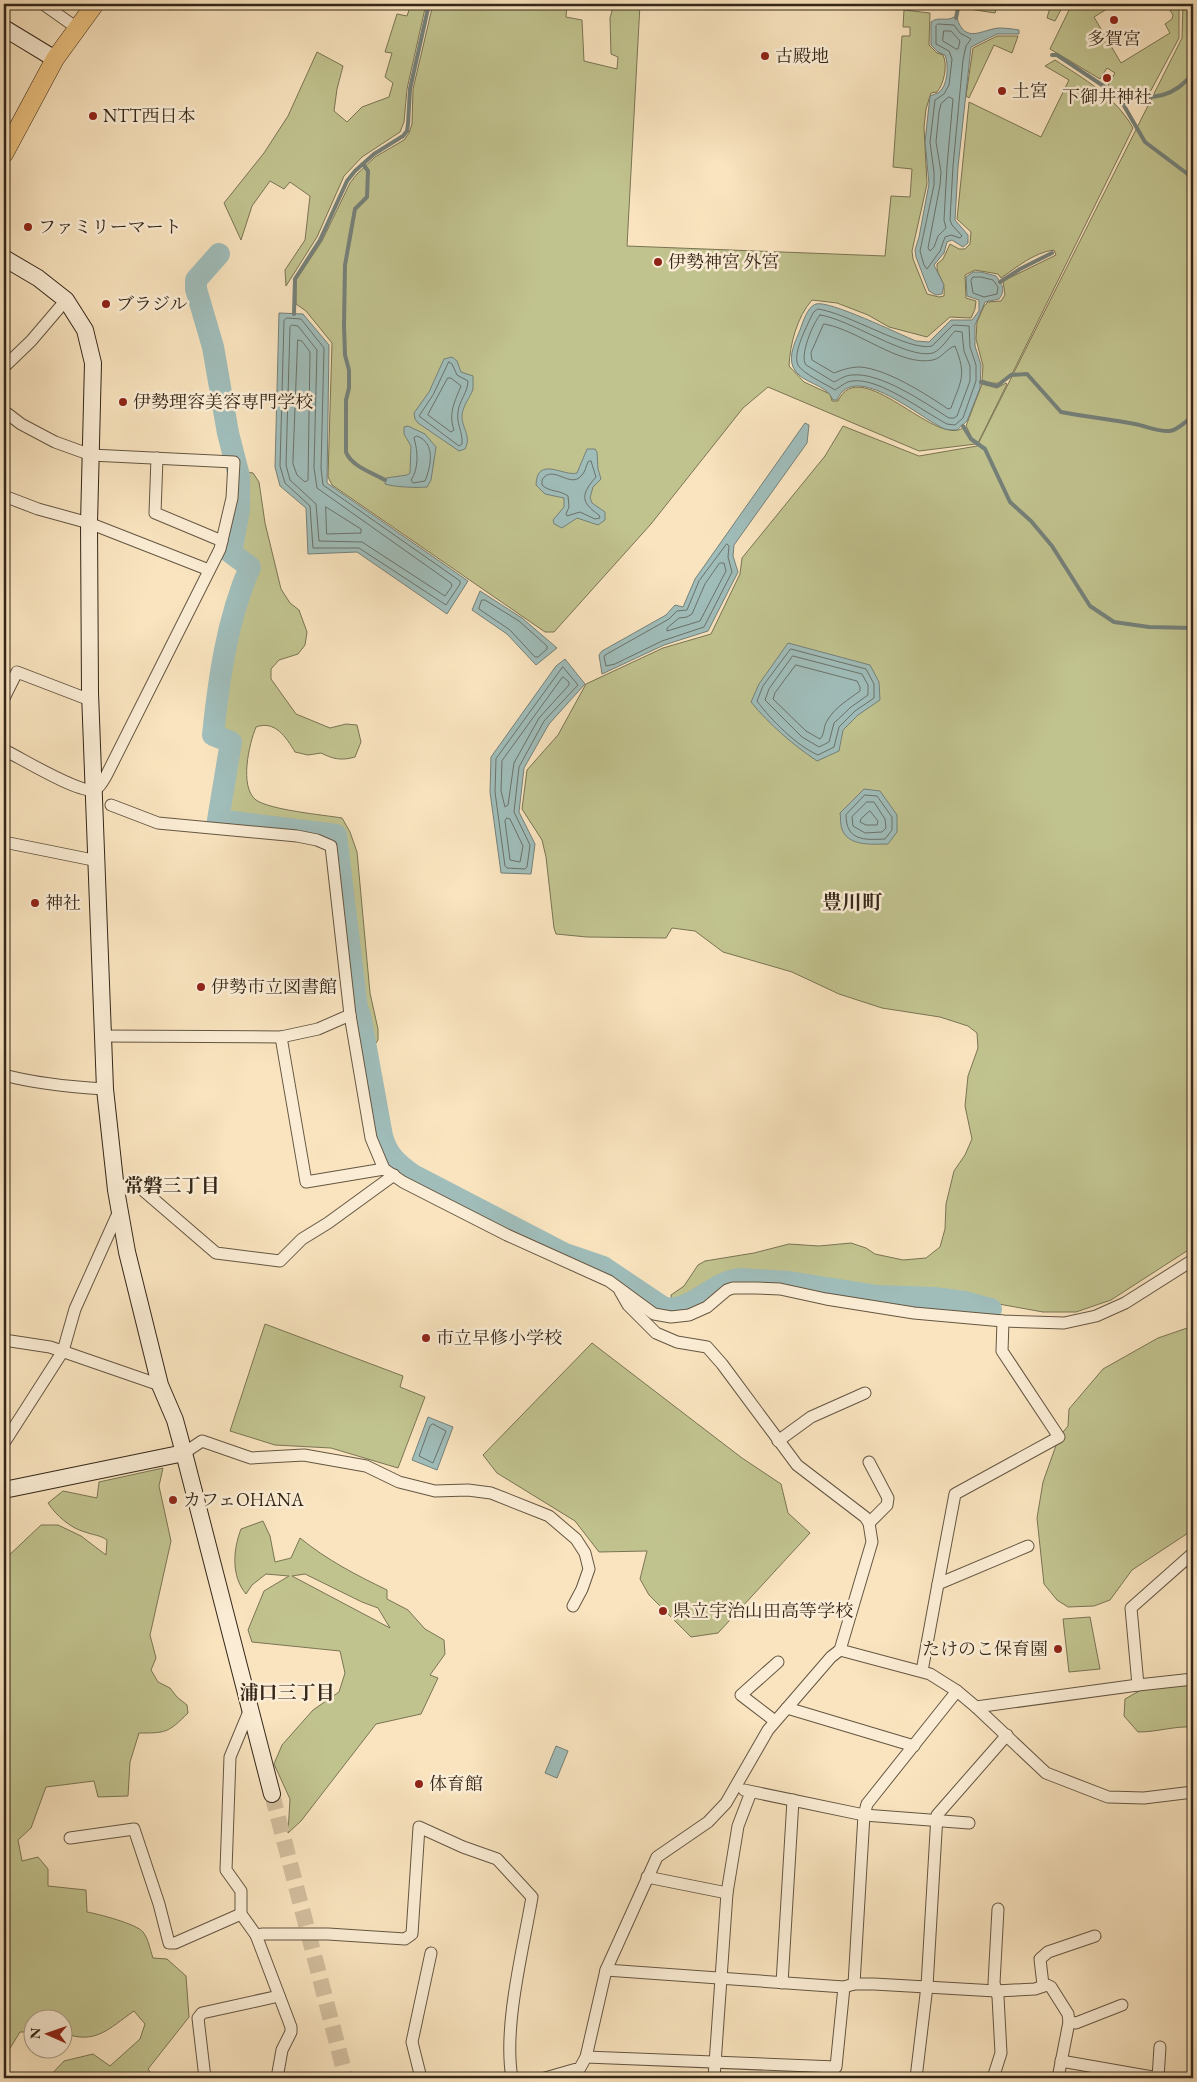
<svg xmlns="http://www.w3.org/2000/svg" width="1197" height="2082" font-family="'EB Garamond','Noto Serif JP',serif">
<style>
.green{fill:#c1c38f;stroke:#7a7454;fill-rule:evenodd}
.water{fill:#a0bdba;stroke:#75817a}
.lines{fill:none;stroke-linecap:round;stroke-linejoin:round}
.shore{stroke:#6a726a;stroke-width:1}
.stream{stroke:#75817a;stroke-width:4}
.river{stroke:#a0bdba;stroke-width:22}
.secondary-tunnel{stroke:#d2be9e;stroke-width:16;stroke-dasharray:16 8;stroke-linecap:butt}
.street-casing{stroke:#655642;stroke-width:13}
.secondary-casing{stroke:#342619;stroke-width:18}
.primary-casing{stroke:#342619;stroke-width:19}
.street{stroke:#fbedd5;stroke-width:11}
.secondary{stroke:#fbedd5;stroke-width:16}
.primary{stroke:#ecc280;stroke-width:18}
.poi-dot{fill:#8f2418;stroke:#fbedd5;stroke-width:2}
.labels{text-anchor:middle;stroke-width:5;stroke-linejoin:round;paint-order:stroke}
.poi-label{font-size:18px;fill:#342619;stroke:#fbedd5;text-anchor:start}
.neighbourhood-label{font-size:19px;font-weight:bold;fill:#342619;stroke:#fbedd5}
.quarter-label{font-size:20px;font-weight:bold;fill:#342619;stroke:#fbedd5}
</style>
<rect width="100%" height="100%" fill="#f9e4bf"/>
<filter id="stains"><feTurbulence type="fractalNoise" baseFrequency=".004" numOctaves="4"/><feColorMatrix values="0 0 0 0 .2 0 0 0 0 .09 0 0 0 0 .02 0 0 0 .5 -.17"/></filter>
<radialGradient id="worn" r=".72"><stop offset=".6" stop-color="#630" stop-opacity="0"/><stop offset="1" stop-color="#630" stop-opacity=".3"/></radialGradient>
<g class="green">
<path d="M411,4H426L407,89L404,122L400,132L362,157L344,176L317,237L286,286L285,270L305,240L310,196L290,182L284,189L270,181L252,206L241,240L224,203L264,153L288,116L317,52L343,66L337,89L334,111L347,122L362,107L389,97L393,83L385,77L392,53L385,52L397,14L407,16Z"/>
<path d="M433,4H567L566,17L582,20L584,61L617,69L618,57L611,54L610,18L613,7H623V4H640L627,246L885,256L891,196L910,197L912,169L893,167L902,36H910V27H903L904,10L930,13L929,45L937,53L943,55C948,65 944,84 937,92L931,93L926,109L924,127L927,184L912,251L913,259L927,294L939,297L944,296C946,279 936,277 937,264L943,259L950,244L959,249H965L970,244L971,232L957,219L969,102L1041,137L1069,80L1045,66L1055,60C1084,79 1116,97 1133,128L1013,372C1000,384 999,386 982,380L983,366L976,339L977,322L984,306L988,302L1001,301L1005,295L1003,281L1056,255L1054,250C1035,252 1017,267 1001,278L998,274L975,270L965,275L966,298L976,301L975,309L971,318L950,317L927,337L889,327L868,315L837,303L812,300C797,317 790,344 789,366L804,382L830,394L832,401H838C860,353 935,447 963,428L970,439L976,444L919,451L768,387L743,408L651,524L554,632H545L332,485L328,477L332,343L306,311L296,304V280L322,241L350,183L357,174L375,157L404,140L409,133L412,124L413,89Z"/>
<path d="M965,4H998L995,13L963,8Z"/>
<path d="M1051,4H1064L1055,21L1047,18Z"/>
<path d="M1072,4H1115L1094,17L1121,63L1170,33L1165,24L1172,19L1173,15L1166,4H1179V38L1149,94C1131,95 1122,99 1108,85L1115,73L1107,68L1100,79L1050,49Z"/>
<path d="M1183,4H1193V1247L1111,1300L1076,1312H1043L960,1297L866,1290L776,1276L724,1277L680,1300H672L671,1295L684,1286L698,1265L705,1261L754,1253L789,1244L819,1246L851,1243L866,1248L875,1254L903,1260L926,1258L940,1247L945,1229L946,1204L954,1171L965,1155L972,1139L965,1106L968,1076L978,1048L977,1033L968,1026L940,1017L882,1008L839,994L792,972L723,952L695,931L672,928L666,938L587,937L556,934L554,928L546,857L542,840L522,809L527,770L558,735L586,684L663,648L711,634L740,574L742,558L825,456L843,426L919,456L977,446L1182,38Z"/>
<path d="M997,36H1018L1012,53L994,45L969,98L966,96L973,48Z"/>
<path d="M1006,383L1007,384L978,443L972,438L966,426L982,384L997,388Z"/>
<path d="M247,472L253,473L259,482L265,523L281,589L290,603L299,610L307,632L305,645L298,654L279,660L271,669V679L296,714L330,728L346,724L357,725L361,742L355,757C341,761 333,759 321,753L308,755L295,752C286,737 275,720 256,727C249,744 239,787 256,800C270,810 324,815 342,818L350,832L357,852L370,993L378,1029V1040L374,1046L367,1038L357,991L338,834L221,818L234,741L216,734C224,678 230,618 253,566L237,555L235,551L243,509L244,477Z"/>
<path d="M265,1324L403,1376L400,1387L425,1397L398,1468L331,1448L275,1445L230,1431Z"/>
<path d="M1193,1326V1518L1188,1533L1132,1570L1110,1600L1094,1606L1068,1607L1057,1600L1044,1584L1037,1518L1043,1482L1059,1437L1068,1426L1069,1409L1103,1369L1158,1338Z"/>
<path d="M592,1343L742,1458L781,1484L788,1513L810,1533L718,1633L691,1637L649,1595L640,1579L647,1551L599,1552L575,1521L497,1473L483,1455Z"/>
<path d="M163,1468L159,1486L171,1541L150,1635L156,1658L151,1670L158,1682L170,1688L177,1697L187,1705L188,1713C168,1733 166,1733 139,1733L130,1762L128,1796L98,1797L94,1781L46,1787L31,1828L18,1840L22,1861L38,1857L48,1869V1886L86,1890L87,1912C98,1914 137,1924 143,1932C149,1940 150,1950 153,1958L167,1959L186,1976L189,2017L148,2069L154,2078H48L64,2061L93,2054L110,2066L140,2039L145,2024L134,2011C108,2029 96,2045 63,2033L62,2020H32V2032H20L4,2058V1560L41,1525H58L81,1536L106,1555L107,1540C100,1535 93,1535 85,1532C70,1528 56,1515 48,1503L63,1491L97,1498L99,1482Z"/>
<path d="M263,1521L270,1536L275,1562L291,1558L300,1538C327,1560 356,1575 387,1590V1599L408,1610L425,1629L444,1640L445,1654L430,1675L438,1678L421,1714L376,1724L301,1821L288,1833L290,1799L274,1764L282,1745L313,1710L339,1692L345,1673L340,1651L252,1642L248,1630L264,1591L289,1576L266,1574L252,1585L246,1594C231,1576 233,1550 241,1529ZM305,1574L362,1602L378,1608L390,1628L292,1576Z"/>
<path d="M1090,1617L1100,1669L1069,1672L1063,1619Z"/>
<path d="M1193,1682V1727C1173,1726 1158,1732 1138,1732L1124,1716L1125,1699L1141,1690Z"/>
</g>
<g class="water">
<path d="M954,17L957,18C965,45 983,29 999,28C1005,28 1013,29 1019,30V34H997L971,47L958,167L955,220L968,235V243L963,247L952,240L947,242L944,253L934,265L944,285L942,294L936,295L929,291L916,257L915,250L919,237L929,184L925,142L930,96C933,95 935,94 938,93C948,87 949,64 945,55L938,52L931,45V22C938,16 947,22 954,17Z"/>
<path d="M973,272H981L996,276C1002,284 1006,290 999,299L985,302L975,325V346L981,365L980,388L967,421L957,430C953,430 949,430 945,429C922,420 854,359 837,400H833C827,383 800,384 793,367C788,355 796,340 800,330C803,322 807,307 816,304C829,300 899,334 916,341L929,342L951,320H972L979,311V300L967,296L966,277Z"/>
<path d="M279,313L303,314L329,345L327,483L468,581L447,614L357,552L308,554L306,508L280,486L275,467Z"/>
<path d="M452,357L457,361L461,372L473,376C473,380 473,385 473,389C470,398 463,405 462,415C461,427 472,436 465,449L459,451L418,423L415,419L414,413L429,392L444,359Z"/>
<path d="M805,423L809,425L807,443L734,545L733,556L738,572L708,631L664,645L602,674L599,655L602,651L666,615L675,605L683,607L695,579Z"/>
<path d="M408,426L425,434L436,447L431,480L427,487C416,488 394,487 385,484L386,478L407,475L410,473L411,446L404,434V427Z"/>
<path d="M587,449H595L597,452L598,469L601,479L593,487L590,498L592,503L605,512V520L598,525L577,518L562,528L554,524L553,520L564,507V498L545,494L536,485C537,455 564,477 577,473Z"/>
<path d="M480,591L522,618L557,648L536,665L507,634L472,610Z"/>
<path d="M788,643L870,665L879,682L880,700L858,715L843,730L839,751L817,761C792,744 770,725 751,702L759,684Z"/>
<path d="M565,659L585,684L549,724L524,768L519,812L535,844L531,874L501,873L490,792L491,757L556,666Z"/>
<path d="M864,789L880,791L897,815V832L888,844C873,844 848,847 842,829C840,825 841,818 840,813Z"/>
<path d="M428,1417L453,1427L437,1470L412,1460Z"/>
<path d="M556,1746L568,1751L557,1778L545,1773Z"/>
</g>
<g class="lines">
<g class="shore">
<path d="M938,24L954,25L960,33L971,39L966,46L963,60L953,166L950,220L952,225L962,236L960,238L951,235L945,237L940,251L927,269L924,265L920,251L934,185V172L930,142L935,100L944,94L949,85L952,59L949,51L936,44V26Z"/>
<path d="M944,31H951L960,41L958,49H956L943,41Z"/>
<path d="M949,97L953,99L947,166L944,220L946,228L938,236L934,247L930,251L928,248L940,185L941,172L936,142L939,112L941,104Z"/>
<path d="M973,277H981L993,280L998,287L997,294L984,297L973,293L971,281Z"/>
<path d="M818,309C848,313 910,352 932,346L953,325L969,326L970,347L976,365V381L963,418L955,425L947,424C924,412 879,377 852,381C845,382 840,387 835,390C826,384 803,374 798,365C792,353 808,324 813,313Z"/>
<path d="M820,315C850,319 908,360 933,353C942,349 948,338 955,331L962,332L964,351L970,366V381L957,416L954,418H949C925,403 881,372 852,375C846,375 840,379 834,382L806,365C799,356 813,323 820,315Z"/>
<path d="M287,318L301,319L324,348L321,468L323,485L460,581V584L446,605L359,548H313L310,506L285,483L280,466L284,321Z"/>
<path d="M824,324C857,329 900,367 933,360C942,358 947,348 955,346C967,376 961,380 951,408L948,409C926,394 887,369 860,367C850,367 842,370 834,373L812,360L811,353Z"/>
<path d="M292,325L298,326L317,350L314,468L317,488L451,583L452,586L445,596L362,542L319,541L316,504L290,480L286,465L290,327Z"/>
<path d="M298,340L302,341L310,352L308,480L305,482L297,475L293,464Z"/>
<path d="M449,362L452,364L457,375L468,381C468,392 459,401 458,412C456,423 463,432 462,444L459,446L419,416L433,395Z"/>
<path d="M448,378H451L461,386C455,401 448,413 454,430L451,432L428,415Z"/>
<path d="M417,436C436,443 431,466 425,481L413,483L411,480C419,469 418,451 414,438Z"/>
<path d="M591,461L596,477C581,494 580,502 599,515L600,518L595,519L580,512L567,516L566,514L569,507L568,496C560,490 549,492 542,485V480C552,463 570,489 581,476C585,473 586,466 588,462Z"/>
<path d="M326,507L361,529V533L327,534Z"/>
<path d="M727,544L729,546L728,557L732,572L704,627L662,641L615,664L606,666L604,657L605,655L669,619L677,611L687,610L699,581Z"/>
<path d="M720,563H724L726,571L700,621L667,631V628L679,618L687,617L692,614L705,584Z"/>
<path d="M482,600H485L519,621L547,646V649L538,657H535L510,630L479,609Z"/>
<path d="M791,649L866,669L874,684V698L855,711L839,727L834,747L818,755C797,746 771,720 757,701L763,686Z"/>
<path d="M793,656L862,674L868,685V695L851,707L834,723L829,742L819,747L802,737L765,700L769,689Z"/>
<path d="M796,665L857,681L860,687V691C849,699 834,708 827,721C823,727 825,734 820,739L806,731L773,699L775,693Z"/>
<path d="M563,667L578,685L544,721L519,767L514,812L530,845L527,867L525,869L507,868L505,866L495,792L496,759Z"/>
<path d="M563,677L569,682V685L539,718L514,763L508,805L505,807L501,791L502,761Z"/>
<path d="M865,795L877,796L892,817V830L885,839C864,840 846,841 846,815Z"/>
<path d="M867,802H874L885,819L886,828L882,832L865,833L853,826L852,817Z"/>
<path d="M870,811L878,821L877,825H866L860,822L861,819Z"/>
<path d="M507,818L510,819L523,846L520,862L510,860L505,821Z"/>
<path d="M433,1424L446,1431L433,1463L419,1456L430,1426Z"/>
</g>
<g class="stream">
<path d="M956,18L958,8"/>
<path d="M1052,55H1057L1114,93L1123,104L1145,142L1193,178"/>
<path d="M1119,98C1150,98 1173,100 1193,73"/>
<path d="M363,164L368,171L367,197L355,209L345,265L344,325L345,355L349,370V388L346,400V452C351,466 373,473 385,480"/>
<path d="M1000,282L1020,269L1052,253"/>
<path d="M294,314L295,279L320,240L347,181L355,171L374,154L403,136L407,131L408,124L410,89L429,4"/>
<path d="M981,382L997,386L1011,375L1027,374L1061,412C1086,417 1110,419 1135,424C1146,426 1158,432 1170,431C1178,430 1185,421 1193,417"/>
<path d="M963,426L971,439L985,449L1010,502L1031,521L1052,546L1090,606L1114,622L1149,627L1193,628"/>
</g>
<path class="river" d="M219,254L196,280V289L213,347L228,433L239,476V510L231,553L250,567C227,620 219,678 213,735L231,742L218,820L336,835L357,1008L360,1015L382,1136C387,1155 397,1164 413,1175L565,1254L603,1267L664,1308C694,1312 712,1281 741,1279L789,1282L877,1296L934,1298L965,1302L991,1309"/>
<path class="secondary-tunnel" d="M272,1794L346,2078"/>
<g class="street-casing">
<g id="street">
<path d="M43,4L77,28"/>
<path d="M4,367L31,341L66,300"/>
<path d="M4,411L21,424L55,442L91,455L234,462L232,498L220,549L106,776C103,781 99,789 93,790C76,792 21,758 4,750"/>
<path d="M157,458L155,513L222,541"/>
<path d="M4,496L38,509L89,523L209,570"/>
<path d="M4,698L17,672L90,700"/>
<path d="M111,805L158,823L297,836L317,840L331,846L350,1015L371,1138L384,1169L403,1182L507,1235L609,1281L654,1314L671,1317L689,1315L707,1307L727,1290L733,1288H755L780,1289L826,1299L914,1313L1003,1321L1064,1323L1096,1316L1125,1303L1193,1260"/>
<path d="M4,842L98,861"/>
<path d="M101,1036L281,1037L318,1029L350,1015"/>
<path d="M281,1037L306,1182L384,1169"/>
<path d="M4,1075C37,1084 70,1087 105,1089"/>
<path d="M116,1190L137,1185L216,1253L280,1261L302,1239L328,1223L394,1175"/>
<path d="M4,1340L50,1347L160,1385"/>
<path d="M778,1441L811,1417L865,1393"/>
<path d="M4,1443L63,1351L75,1309L119,1211"/>
<path d="M184,1453L202,1441L251,1458L304,1455L366,1466L399,1482L435,1491L468,1490L491,1493L549,1516L576,1539L585,1553L589,1569L582,1589L573,1606"/>
<path d="M869,1462L888,1498L887,1505L869,1523"/>
<path d="M938,1584L955,1494L1059,1437L1002,1351L1003,1321"/>
<path d="M840,1650L930,1674L957,1691L976,1707L1046,1773L1108,1797L1144,1798L1193,1792"/>
<path d="M922,1671L938,1584L1028,1546"/>
<path d="M1138,1685L1193,1679"/>
<path d="M976,1707L1138,1685L1131,1608L1193,1553"/>
<path d="M787,1708L914,1746"/>
<path d="M250,1709L230,1757L226,1870L241,1891V1914L256,1935L263,1934H328L405,1939L412,1934L419,1827L463,1847L497,1859L532,1897C523,1950 503,2027 512,2078"/>
<path d="M775,1721L741,1695L778,1662"/>
<path d="M744,1790L864,1815L969,1823"/>
<path d="M70,1838L134,1829L159,1904L169,1943H175L241,1914"/>
<path d="M647,1877L727,1893"/>
<path d="M256,1935L291,2027V2032L282,2050L277,2078"/>
<path d="M606,1970L844,1987L854,1984H874L996,1991L1035,1989L1047,1985L1051,1987L1068,2014L1069,2022L1058,2078"/>
<path d="M782,1983L793,1800"/>
<path d="M854,1984L864,1815L867,1804L957,1691"/>
<path d="M1043,1985L1040,1959L1048,1952L1095,1936"/>
<path d="M1069,2022L1076,2023L1122,2005"/>
<path d="M586,2057L836,2067L844,1987"/>
<path d="M1061,2061L1158,2078"/>
<path d="M205,2078L198,2018L202,2013L279,1996"/>
<path d="M421,2078L412,2042L431,1953"/>
<path d="M545,2078L580,2068L586,2057L606,1970L657,1857L708,1822L726,1803L768,1730L831,1657L840,1650L872,1542L869,1523L865,1517L797,1465L722,1364L707,1347L677,1342L656,1333L628,1305L620,1291"/>
<path d="M714,2078L727,1893L738,1826L751,1792"/>
<path d="M916,2078L927,1986L937,1815L1007,1735"/>
<path d="M993,2078L1001,2053L998,1997L994,1983L998,1909"/>
<path d="M1158,2078L1160,2047"/>
</g>
</g>
<g class="secondary-casing">
<g id="secondary">
<path d="M4,28L55,59"/>
<path d="M4,258L38,278L66,300L85,330L93,363L89,523L90,693L105,1089L116,1190L127,1252L160,1385L175,1420L184,1453L272,1794"/>
<path d="M4,1490L184,1453"/>
</g>
</g>
<g class="primary-casing">
<path id="primary" d="M4,154L55,59L95,4"/>
</g>
<use href="#street" class="street"/>
<use href="#secondary" class="secondary"/>
<use href="#primary" class="primary"/>
</g>
<g class="poi-dot">
<circle cx="1114" cy="20" r="5"/>
<circle cx="765" cy="56" r="5"/>
<circle cx="1107" cy="78" r="5"/>
<circle cx="1002" cy="91" r="5"/>
<circle cx="93" cy="116" r="5"/>
<circle cx="28" cy="227" r="5"/>
<circle cx="658" cy="262" r="5"/>
<circle cx="106" cy="304" r="5"/>
<circle cx="123" cy="402" r="5"/>
<circle cx="35" cy="903" r="5"/>
<circle cx="201" cy="987" r="5"/>
<circle cx="426" cy="1338" r="5"/>
<circle cx="173" cy="1500" r="5"/>
<circle cx="663" cy="1611" r="5"/>
<circle cx="1058" cy="1649" r="5"/>
<circle cx="419" cy="1784" r="5"/>
</g>
<g class="labels">
<g class="poi-label">
<text x="1114" y="45" text-anchor="middle">多賀宮</text>
<text x="775" y="62">古殿地</text>
<text x="1012" y="97">土宮</text>
<text x="1107" y="103" text-anchor="middle">下御井神社</text>
<text x="103" y="122">NTT西日本</text>
<text x="38" y="233">ファミリーマート</text>
<text x="668" y="268">伊勢神宮 外宮</text>
<text x="116" y="310">ブラジル</text>
<text x="133" y="408">伊勢理容美容専門学校</text>
<text x="45" y="909">神社</text>
<text x="211" y="993">伊勢市立図書館</text>
<text x="436" y="1344">市立早修小学校</text>
<text x="183" y="1506">カフェOHANA</text>
<text x="673" y="1617">県立宇治山田高等学校</text>
<text x="1048" y="1655" text-anchor="end">たけのこ保育園</text>
<text x="429" y="1790">体育館</text>
</g>
<g class="neighbourhood-label">
<text x="172" y="1192">常磐三丁目</text>
<text x="287" y="1699">浦口三丁目</text>
</g>
<g class="quarter-label">
<text x="852" y="909">豊川町</text>
</g>
</g>
<rect width="1197" height="2082" fill="none" stroke="#f9e4bf" stroke-width="20"/>
<rect x="5" y="5" width="1187" height="2072" fill="none" stroke="#342619" stroke-width="2.5"/>
<rect x="10" y="10" width="1177" height="2062" fill="none" stroke="#342619"/>
<g transform="translate(48 2034) rotate(272)"><circle r="24" fill="#fbedd5" stroke="#ab9d8a"/>
<path d="M0-4L9 19L0 12L-9 19Z" fill="#8f2418"/>
<text y="-8" font-size="14" font-weight="bold" text-anchor="middle" fill="#342619">N</text>
</g>
<rect width="100%" height="100%" filter="url(#stains)"/>
<rect width="100%" height="100%" fill="url(#worn)"/>
</svg>
